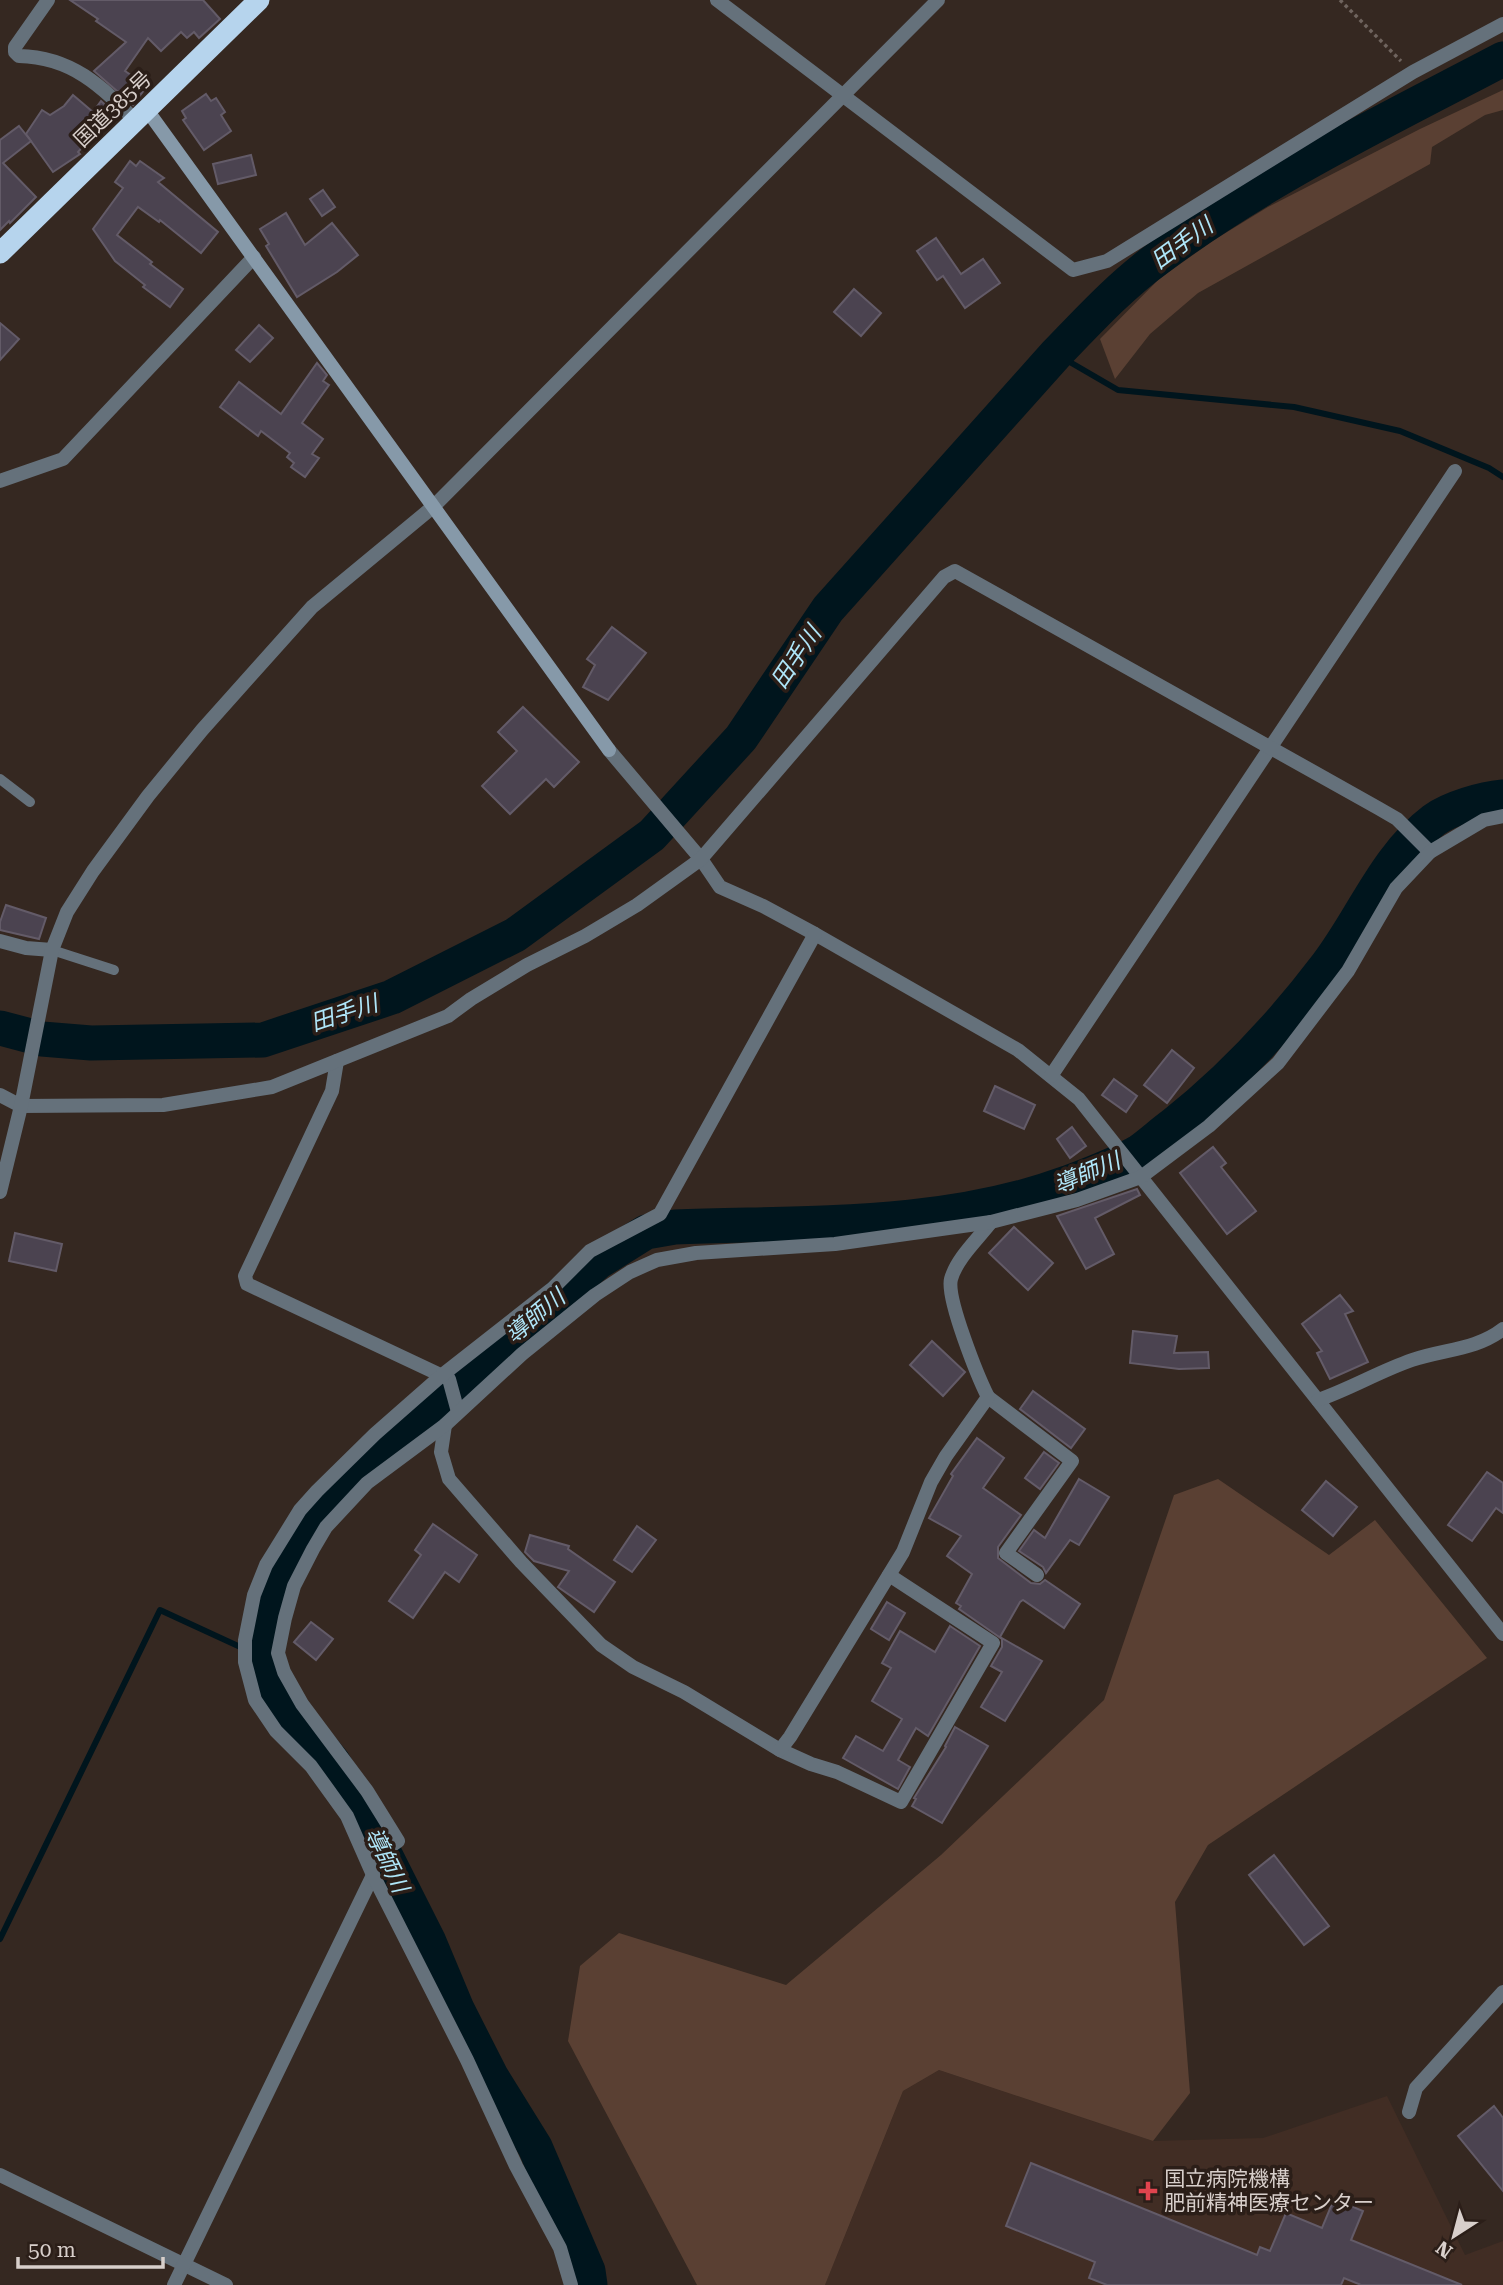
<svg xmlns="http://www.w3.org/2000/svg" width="1503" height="2285" font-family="'Roboto Serif','Noto Sans JP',serif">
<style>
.built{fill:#412d24}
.green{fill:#5a4033}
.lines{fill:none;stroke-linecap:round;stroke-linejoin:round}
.stream{stroke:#00151d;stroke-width:6}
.river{stroke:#00151d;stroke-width:35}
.building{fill:#4b4350;stroke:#635b68;stroke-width:2}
.path{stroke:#6f645e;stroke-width:3.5;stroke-dasharray:3.5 3.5;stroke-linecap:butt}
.lane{stroke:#65717b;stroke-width:10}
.street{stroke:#65717b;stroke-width:14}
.secondary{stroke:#8699a9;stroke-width:14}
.highway{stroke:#b6d4ed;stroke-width:21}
.health-dot{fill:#e0444e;stroke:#2b1e18;stroke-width:2.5}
.labels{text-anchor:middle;stroke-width:7;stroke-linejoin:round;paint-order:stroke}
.street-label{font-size:21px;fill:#d8cfcb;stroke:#2b1e18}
.poi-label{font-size:21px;fill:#d8cfcb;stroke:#2b1e18;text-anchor:start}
.water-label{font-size:23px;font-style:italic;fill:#afe6f9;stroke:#2b1e18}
</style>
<rect width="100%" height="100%" fill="#352821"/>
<path class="built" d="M939,2070L1153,2141L1263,2138L1387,2096L1465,2255L1503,2241V2285H825L903,2091Z"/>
<g class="green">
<path d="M1503,90V110L1485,115L1432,147L1430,164L1198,293L1150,334L1115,379L1100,339L1159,279L1214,240L1268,207L1420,129Z"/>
<path d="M1218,1479L1329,1555L1375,1520L1487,1658L1208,1845L1175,1902L1190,2093L1153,2141L939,2070L903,2091L825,2285H697L568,2041L580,1966L619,1933L786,1985L941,1855L1104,1700L1174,1495Z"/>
</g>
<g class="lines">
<g class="stream">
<path d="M1056,354L1118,390L1294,407L1400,431L1489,468L1503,477"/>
<path d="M0,1939L160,1610L262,1657"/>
</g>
<g class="river">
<path d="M0,1028L42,1039L91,1043L263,1040L392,997L515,935L652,835L741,738L828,609L1056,354C1088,321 1120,286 1157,259C1264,179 1385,121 1503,59"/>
<path d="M590,2285L588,2271L535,2147L491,2076L457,2009L429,1942L367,1819L333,1762L282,1701L262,1657L264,1615L270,1585L283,1558L304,1525L339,1489L400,1437L438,1399L492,1356L598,1262L646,1232L675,1227C807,1222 941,1229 1067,1183C1091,1174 1118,1164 1140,1151C1151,1143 1162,1133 1173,1125C1231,1079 1283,1023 1327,965C1363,918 1385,857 1434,820C1451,808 1482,799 1503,797"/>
</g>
</g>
<g class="building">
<path d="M70,0H203L220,19L199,38L194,32L187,38L181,32L161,51L148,38L125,71L147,86L133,105L94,71L126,42L96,21L98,19Z"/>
<path d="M206,94L211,101L216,98L225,112L221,115L231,131L204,150L183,120L186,118L182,111Z"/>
<path d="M73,95L93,112L101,101L113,112L78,152L80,154L53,172L26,134L42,110L50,115L64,106Z"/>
<path d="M19,126L31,141L3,163L36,197L10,223L9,221L0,230V140Z"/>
<path d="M251,155L256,175L218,184L213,164Z"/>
<path d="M130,161L136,166L140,161L164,178L158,182L218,232L201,253L160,220L159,222L138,207L117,235L152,262L150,264L183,289L170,307L143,287L145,285L115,261L93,229L123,188L115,182Z"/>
<path d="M323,190L335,207L322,216L310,199Z"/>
<path d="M286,213L305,245L332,223L358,255L337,272L297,297L266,246L269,244L260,229Z"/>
<path d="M936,238L961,274L983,259L1000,283L965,308L943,276L937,280L917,251Z"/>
<path d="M854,289L881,313L861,336L834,312Z"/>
<path d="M0,323L19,339L0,360Z"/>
<path d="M259,325L273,338L250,362L236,350Z"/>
<path d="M317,363L327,375L323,381L329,385L302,423L323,439L312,454L319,458L305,477L291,467L294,463L287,457L290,453L261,431L258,436L220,407L239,382L281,414Z"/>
<path d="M612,627L646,653L608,700L583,687L595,665L587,659Z"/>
<path d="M523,707L579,762L554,787L546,779L510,814L482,786L517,751L498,732Z"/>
<path d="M6,905L46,918L39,939L0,930V922Z"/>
<path d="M1172,1050L1194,1068L1167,1103L1144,1085Z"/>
<path d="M1114,1079L1137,1096L1126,1112L1102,1095Z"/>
<path d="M995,1086L1035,1105L1024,1129L984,1111Z"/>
<path d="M1072,1127L1086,1146L1070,1158L1057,1139Z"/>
<path d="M1213,1147L1226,1163L1221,1167L1256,1211L1227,1234L1180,1173Z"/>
<path d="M1137,1189L1140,1195L1095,1218L1114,1254L1086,1269L1057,1216Z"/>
<path d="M1014,1227L1053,1263L1028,1290L989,1253Z"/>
<path d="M15,1233L62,1244L56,1271L9,1261Z"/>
<path d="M1340,1295L1353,1311L1345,1314L1368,1362L1330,1379L1317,1353L1322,1351L1302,1324Z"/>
<path d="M1133,1331L1177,1336L1174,1353L1208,1352L1209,1368L1179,1369L1130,1363Z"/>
<path d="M932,1341L965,1372L943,1396L910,1365Z"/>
<path d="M1033,1391L1085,1429L1071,1448L1020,1409Z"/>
<path d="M977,1438L1004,1458L983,1488L1021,1515L998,1547V1558L1031,1583L1040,1584L1045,1580L1080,1604L1064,1628L1023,1600L1020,1602L1000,1637L1042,1661L1005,1721L981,1707L1002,1672L991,1666L1002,1647V1639L959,1609L961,1606L956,1603L972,1574L947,1556L961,1536L929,1518L953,1476L951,1474Z"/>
<path d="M1044,1452L1059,1463L1040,1489L1025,1478Z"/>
<path d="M1487,1472L1503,1483V1513L1496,1508L1472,1541L1448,1525Z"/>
<path d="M1079,1479L1109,1497L1079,1545L1070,1540L1046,1573L1043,1567L1019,1551L1034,1530L1045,1538Z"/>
<path d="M1326,1481L1357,1507L1333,1536L1302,1510Z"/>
<path d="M433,1524L477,1555L459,1582L445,1572L413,1618L389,1601L421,1555L415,1550Z"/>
<path d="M637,1526L656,1540L632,1572L614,1560Z"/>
<path d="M530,1535L569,1546L568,1549L615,1582L594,1612L558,1587L569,1571L534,1561L525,1552Z"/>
<path d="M887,1602L905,1613L889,1640L871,1629Z"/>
<path d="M311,1622L333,1639L316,1660L294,1642Z"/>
<path d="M950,1626L980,1646L928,1736L916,1728L898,1760L910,1767L898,1789L843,1758L856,1736L883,1751L902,1719L872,1701L891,1668L882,1663L900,1631L935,1652Z"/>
<path d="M955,1727L988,1746L942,1823L912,1806L916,1799L914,1798L946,1747L945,1746Z"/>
<path d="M1274,1855L1329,1926L1304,1945L1249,1875Z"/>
<path d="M1494,2106L1503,2118V2191L1458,2136Z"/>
<path d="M1031,2163L1257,2255L1260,2247L1270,2251L1286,2213L1322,2228L1334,2199L1363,2211L1351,2240L1462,2285H1361L1344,2278L1341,2285H1107L1089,2278L1095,2262L1006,2226Z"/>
</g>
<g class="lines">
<path class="path" d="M1340,0L1401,61"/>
<g class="lane">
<path d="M0,779L30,802"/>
<path d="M52,950L114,970"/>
</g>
<g class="street">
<path d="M48,0L15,47V52L19,56C72,57 101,86 136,121"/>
<path d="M717,0L1073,270L1107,261L1413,72L1503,24"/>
<path d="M0,481L63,459L254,257"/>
<path d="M609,750L701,859L720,887L763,906L815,934L1018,1050L1079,1099L1503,1634"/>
<path d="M0,941L26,948L52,950"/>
<path d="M337,1061L332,1091L245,1276L247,1284L449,1379L458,1412"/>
<path d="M1051,1076L1455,471"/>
<path d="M0,1095L21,1106L163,1105L272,1087L448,1016L471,999L527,965L585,936L637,905L701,859L944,577L955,571L1378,808L1397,819L1430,852"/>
<path d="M0,1192L21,1106L52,950L67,912L93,871L148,796L202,730L312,607L434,506L938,0"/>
<path d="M988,1397L1072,1461L1006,1553L1037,1575"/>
<path d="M1318,1400C1350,1389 1380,1371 1412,1360C1444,1349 1476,1350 1503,1329"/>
<path d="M445,1425L441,1452L449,1479L521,1562L601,1645L633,1667L684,1692L780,1750L811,1764L837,1772L901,1802L993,1643L889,1575"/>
<path d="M780,1750L790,1737L903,1552L931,1482L946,1456L988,1397C978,1377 946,1298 951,1279C957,1258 978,1239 991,1222"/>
<path d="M368,1862L398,1841L367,1791L302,1704L284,1672L278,1653L285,1618L294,1586L313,1549L326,1527L367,1483L445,1425L522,1354L595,1295L630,1272L657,1260L696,1253L835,1244L991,1222L1077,1200L1141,1177L1209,1126L1278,1063L1348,971L1396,888L1430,852L1484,820L1503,816"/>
<path d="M1409,2112L1416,2088L1503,1992"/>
<path d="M0,2175L226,2285"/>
<path d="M174,2285L373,1875"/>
<path d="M571,2285L560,2248L516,2166L467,2060L373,1875L347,1816L311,1766L276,1731L255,1700L245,1662V1640L254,1595L266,1565L300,1510L317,1491L375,1434L441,1376L553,1288L590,1251L660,1214L815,934"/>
</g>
<path class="secondary" d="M147,110L609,750"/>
<path class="highway" d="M0,253L259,0"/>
</g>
<path class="health-dot" d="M1144.5 2180.5h7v7h7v7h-7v7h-7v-7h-7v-7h7z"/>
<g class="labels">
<g class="street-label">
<text transform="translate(113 109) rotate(-44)" y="7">国道385号</text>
</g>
<g class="poi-label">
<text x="1164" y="2186">国立病院機構<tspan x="1164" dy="24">肥前精神医療センター</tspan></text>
</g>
<g class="water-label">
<text transform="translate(1182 243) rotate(-36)" y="8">田手川</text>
<text transform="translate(796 657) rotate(-56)" y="8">田手川</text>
<text transform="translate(344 1013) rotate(-18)" y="8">田手川</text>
<text transform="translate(1087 1173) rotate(-23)" y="8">導師川</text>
<text transform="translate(535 1316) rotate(-40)" y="8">導師川</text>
<text transform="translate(387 1860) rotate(64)" y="8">導師川</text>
</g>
</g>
<g transform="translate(1454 2236) rotate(216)" stroke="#2b1e18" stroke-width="5" paint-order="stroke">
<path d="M0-5L12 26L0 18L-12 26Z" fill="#d8cfcb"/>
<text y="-10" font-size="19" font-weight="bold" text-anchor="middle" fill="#d8cfcb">N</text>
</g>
<path d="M18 2257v10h145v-10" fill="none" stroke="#d8cfcb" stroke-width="3.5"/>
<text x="28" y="2257" font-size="21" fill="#d8cfcb" stroke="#2b1e18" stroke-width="5" paint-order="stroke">50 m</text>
</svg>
